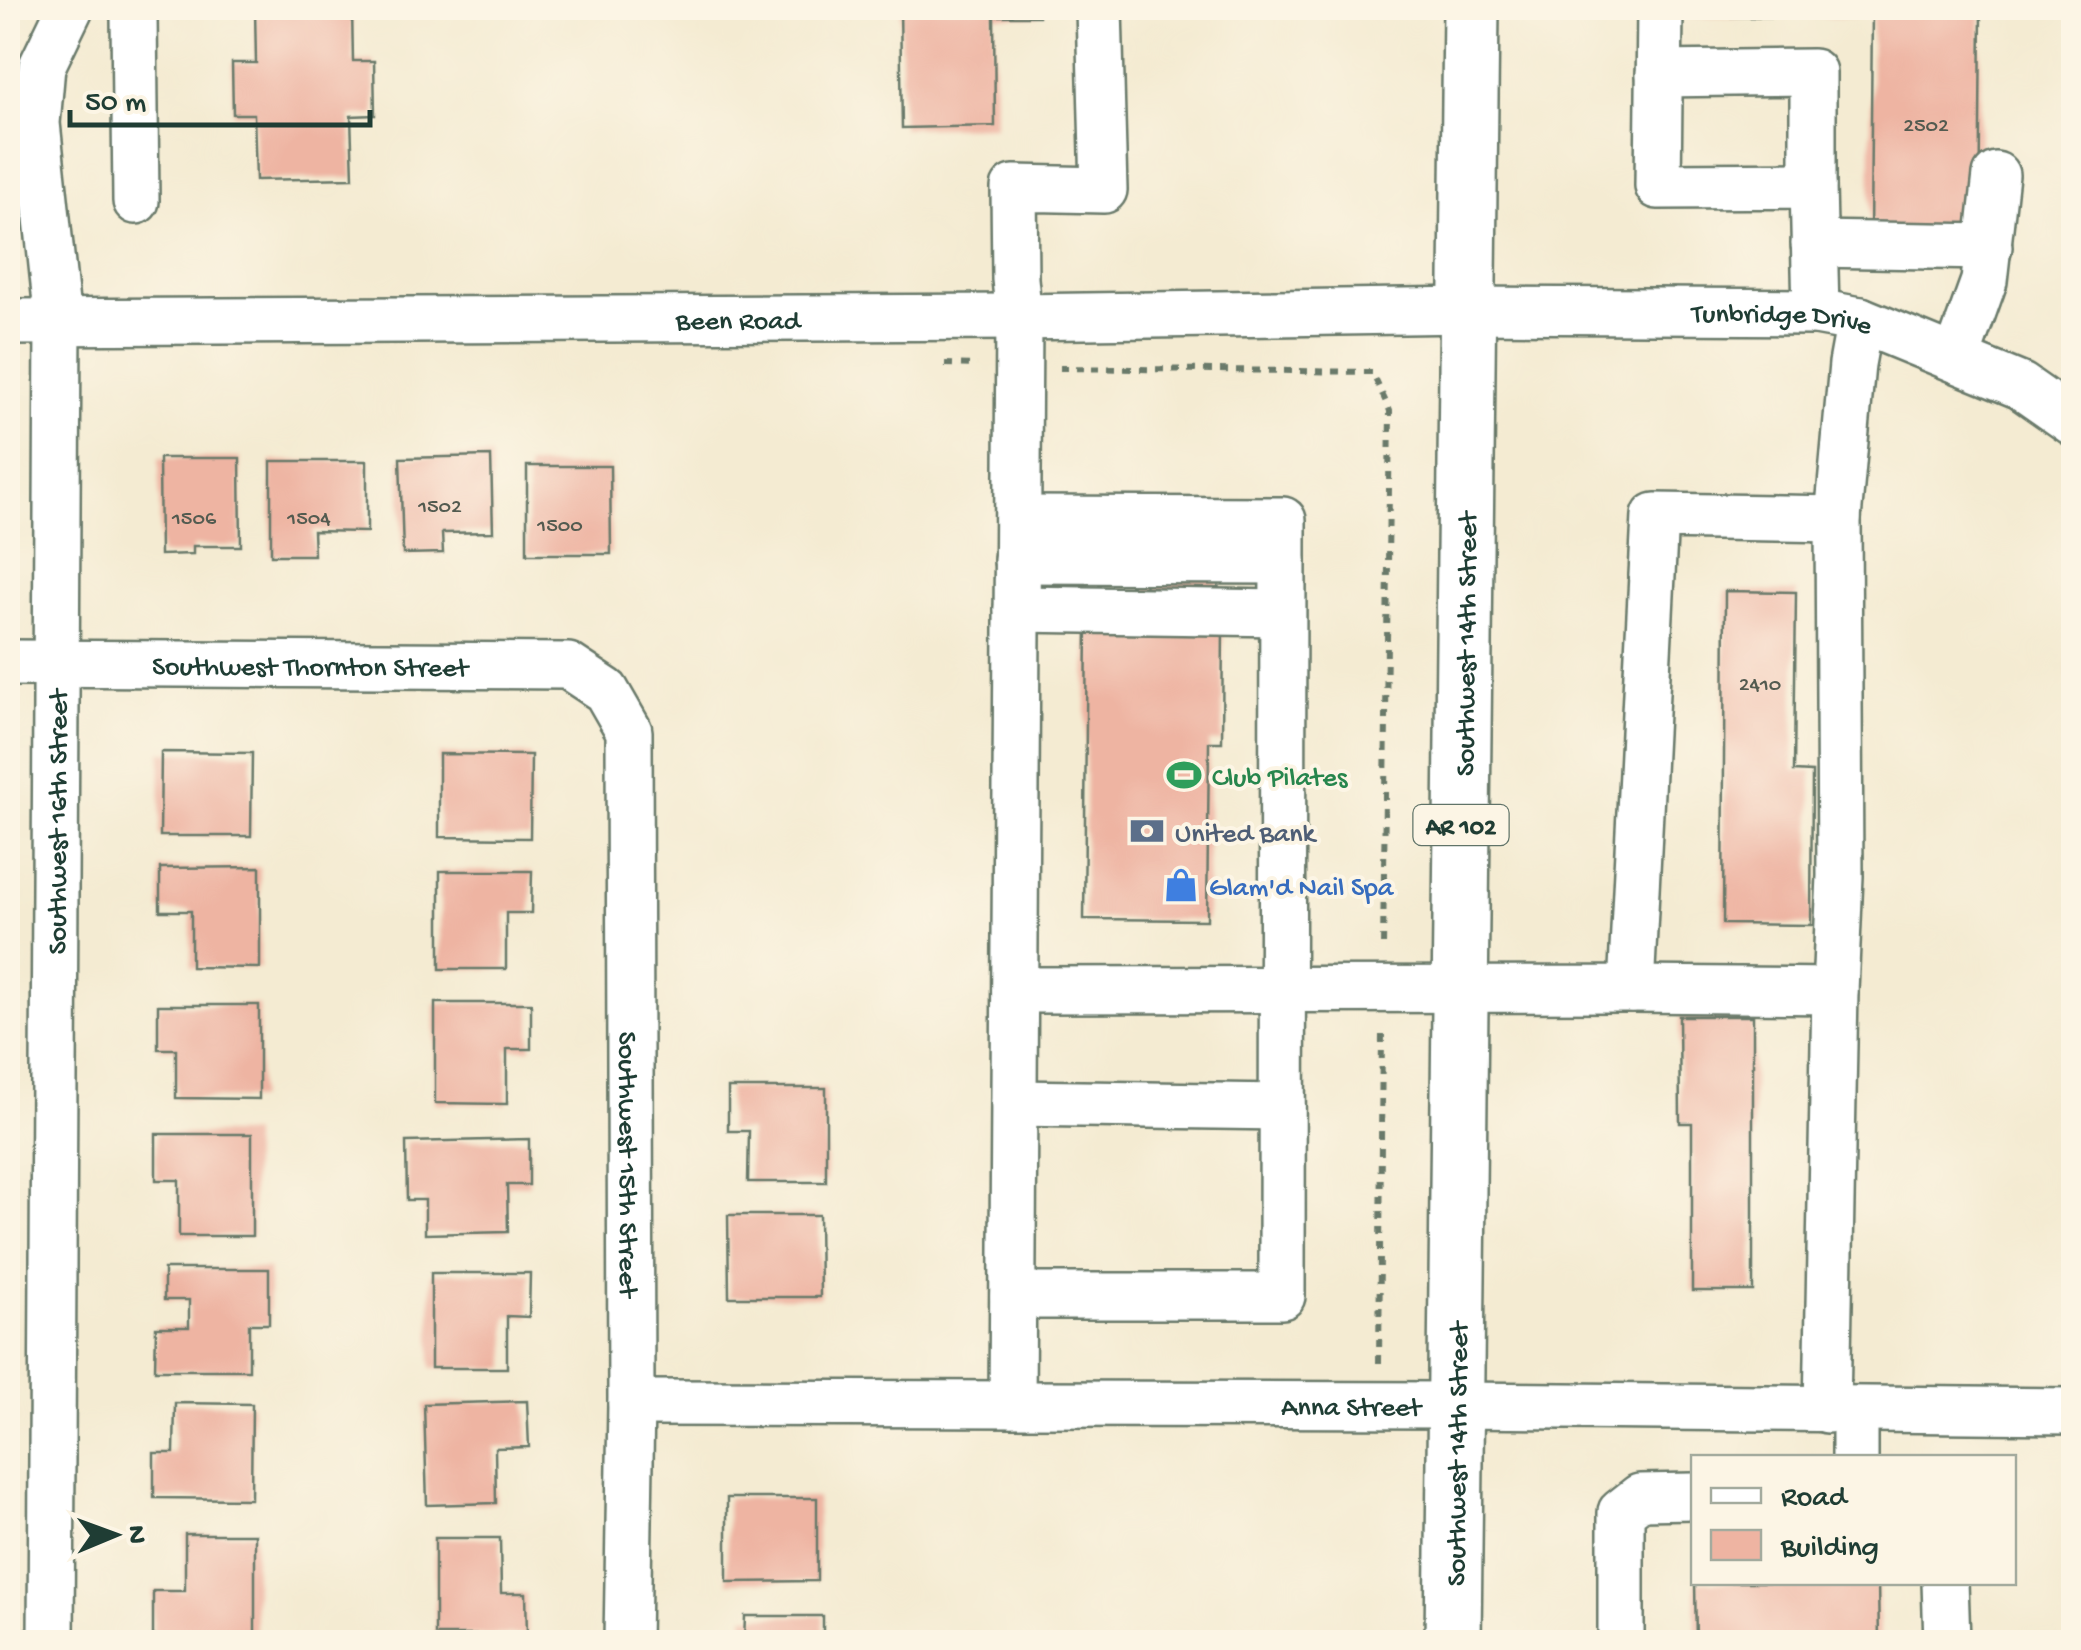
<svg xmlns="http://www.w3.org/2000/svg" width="2081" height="1650" font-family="'Gochi Hand',sans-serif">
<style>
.building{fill:#eeb4a2}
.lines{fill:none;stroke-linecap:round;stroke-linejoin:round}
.minor-casing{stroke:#6a7a6b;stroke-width:50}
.major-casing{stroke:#6a7a6b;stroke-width:60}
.path{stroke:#6a7a6b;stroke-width:6;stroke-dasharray:8 8;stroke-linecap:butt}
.minor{stroke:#fff;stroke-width:45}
.major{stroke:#fff;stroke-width:55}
.labels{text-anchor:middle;stroke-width:8;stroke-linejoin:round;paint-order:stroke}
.number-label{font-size:22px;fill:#535b50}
.shield{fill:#fcf5e5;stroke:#617469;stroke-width:2.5}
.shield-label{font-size:25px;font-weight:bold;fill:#1f3d34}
.street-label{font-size:28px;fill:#1f3d34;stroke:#fcf5e5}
.leisure-label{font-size:28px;fill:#27864d;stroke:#fcf5e5;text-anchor:start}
.service-label{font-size:28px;fill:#4e5e75;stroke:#fcf5e5;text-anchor:start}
.shop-label{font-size:28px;fill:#366cbe;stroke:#fcf5e5;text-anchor:start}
</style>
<rect width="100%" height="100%" fill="#fcf5e5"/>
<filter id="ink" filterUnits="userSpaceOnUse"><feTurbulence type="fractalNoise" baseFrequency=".01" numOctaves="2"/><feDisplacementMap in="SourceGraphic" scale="20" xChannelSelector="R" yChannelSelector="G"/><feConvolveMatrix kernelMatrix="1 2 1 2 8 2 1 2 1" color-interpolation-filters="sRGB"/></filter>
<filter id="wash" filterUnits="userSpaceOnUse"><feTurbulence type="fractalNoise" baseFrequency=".0048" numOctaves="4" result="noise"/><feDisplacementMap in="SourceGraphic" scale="40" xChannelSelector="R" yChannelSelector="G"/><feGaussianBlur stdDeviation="2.25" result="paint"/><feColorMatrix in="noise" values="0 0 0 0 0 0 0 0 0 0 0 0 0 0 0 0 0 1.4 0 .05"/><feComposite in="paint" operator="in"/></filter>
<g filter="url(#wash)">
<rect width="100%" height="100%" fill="#f4ebd2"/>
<g id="blocks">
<g class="building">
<path d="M255,8H352L353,61H374L375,115L351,116L353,178L256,180L254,114H233L232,63H256Z"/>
<path d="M900,8H1039V16H994L995,126L902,128Z"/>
<rect x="1685" y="8" width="174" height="9"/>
<path d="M1872,8H1981L1979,240L1870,239Z"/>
<path d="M491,456L493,532L442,533L443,553L403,554L400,458Z"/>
<path d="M159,458H240L241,546H193V554L160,555Z"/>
<path d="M271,461H367V532L313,531L314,555H271Z"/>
<path d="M527,466H610L611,554H527Z"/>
<path d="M1146,544L1219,545L1218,624H1223L1222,742H1209L1207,920L1084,919L1087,623H1145Z"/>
<path d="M2069,584H2074V678L2068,677Z"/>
<path d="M1725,591L1796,592L1794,771L1812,772L1811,925L1723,924Z"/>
<path d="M161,752L252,753L251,836H160Z"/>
<path d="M439,754L531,755L530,838L439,837Z"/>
<path d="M260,867V968L191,967V911H160V868Z"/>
<path d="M440,871H532L531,913H506V969H440Z"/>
<path d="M435,1003H531V1049H507V1104L435,1103Z"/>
<path d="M158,1005H259V1099L176,1098V1049H158Z"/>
<path d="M1679,1016H1753V1291H1692V1123H1680Z"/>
<path d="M728,1088H826V1182H748L749,1131H728Z"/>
<path d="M156,1134H252V1236H179V1180H156Z"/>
<path d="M529,1139V1185H507L508,1232L425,1234V1200H407L406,1142Z"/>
<path d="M728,1215H819L820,1297H729Z"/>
<path d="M164,1269H269V1324H249V1370H155L156,1327H189V1300H164Z"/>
<path d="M431,1273H530L529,1317L507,1316V1368H431Z"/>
<path d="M527,1401L529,1447L495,1448L496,1503L427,1505L424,1404Z"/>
<path d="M175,1403L252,1404L251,1499L154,1498V1453H174Z"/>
<path d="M727,1498H817V1581L727,1582Z"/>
<path d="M185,1534H255V1636H153V1591H185Z"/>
<path d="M435,1538H500L501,1593H526L527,1635H435Z"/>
<path d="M1695,1582H1878L1879,1642H1696Z"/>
<path d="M745,1616H823V1642H744Z"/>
</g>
</g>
</g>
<g filter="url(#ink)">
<use href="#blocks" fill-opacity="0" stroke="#6a7a6b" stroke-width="2.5"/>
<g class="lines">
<g class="minor-casing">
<g id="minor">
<path d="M131,8L134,15L136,201"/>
<path d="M1660,8L1658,186L1813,185L1816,312"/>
<path d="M1659,74L1813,72V185"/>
<path d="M1814,244L1989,247"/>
<path id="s1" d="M8,322L1019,317L1468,310L1816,312L1860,320L2021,386L2074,423"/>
<path d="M1956,359L1984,281L1996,175"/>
<path d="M1017,560L1283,561"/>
<path d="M1017,609L1282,613"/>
<path id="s2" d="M8,663L568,666L606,691L629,731L631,1403L627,1642"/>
<path d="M1631,989L1835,991L1827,1410"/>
<path d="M1015,990L1631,989L1655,516L1838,519L1852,364L1860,320"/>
<path d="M1835,991L1840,876L1838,519"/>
<path d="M1014,1103L1282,1107"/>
<path d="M1013,1296H1282L1283,520L1018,519"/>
<path id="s3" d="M631,1403L1455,1405L2074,1411"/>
<path d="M1012,1404L1019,317L1015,279L1014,188L1104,190L1099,8"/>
<path d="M1855,1410V1458"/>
<path d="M1945,1582L1947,1642"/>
<path id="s4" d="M51,1642L58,322L37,123L42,66L70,8"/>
<path d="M1621,1642V1512L1640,1497L1694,1496"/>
</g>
</g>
<g class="major-casing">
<g id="major">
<path id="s5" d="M1453,1642L1471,8"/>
</g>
</g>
<g class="path">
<path d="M945,364L977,365"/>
<path d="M1060,368L1372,372L1390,411L1383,948"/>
<path d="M1379,1363L1382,1031"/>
</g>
<use href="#minor" class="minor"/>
<use href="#major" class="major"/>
</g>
</g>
<defs>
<g id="stadium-bare" transform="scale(2.7)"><path d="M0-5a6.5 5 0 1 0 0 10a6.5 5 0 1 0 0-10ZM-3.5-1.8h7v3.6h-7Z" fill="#2e9e5b" stroke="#fcf5e5" stroke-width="2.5" paint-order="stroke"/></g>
<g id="bank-bare" transform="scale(2.7)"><path d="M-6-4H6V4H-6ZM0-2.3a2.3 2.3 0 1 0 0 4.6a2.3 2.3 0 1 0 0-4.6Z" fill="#5c6f8a" stroke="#fcf5e5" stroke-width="2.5" paint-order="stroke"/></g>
<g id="shop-bare" transform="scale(2.7)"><path d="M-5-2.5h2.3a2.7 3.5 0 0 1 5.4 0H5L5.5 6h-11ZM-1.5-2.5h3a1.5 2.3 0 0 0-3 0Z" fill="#3f7fe0" stroke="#fcf5e5" stroke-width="2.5" paint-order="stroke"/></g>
</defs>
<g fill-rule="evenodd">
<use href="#stadium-bare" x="1184" y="775"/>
<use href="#bank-bare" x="1147" y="831"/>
<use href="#shop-bare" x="1181" y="885"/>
</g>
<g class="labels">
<g class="number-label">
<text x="1926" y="131">2502</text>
<text x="440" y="512">1502</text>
<text x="194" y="524">1506</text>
<text x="309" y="524">1504</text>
<text x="560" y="531">1500</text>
<text x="1760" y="690">2410</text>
</g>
<rect class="shield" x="1413.5" y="805" width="95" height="40" rx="8"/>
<g class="shield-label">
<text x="1461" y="834">AR 102</text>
</g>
<g class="street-label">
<text dy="10" stroke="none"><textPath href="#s1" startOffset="730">Been Road</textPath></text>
<text dy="10" stroke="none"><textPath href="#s1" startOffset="1775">Tunbridge Drive</textPath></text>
<text dy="10" stroke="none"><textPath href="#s5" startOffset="998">Southwest 14th Street</textPath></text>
<text dy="10" stroke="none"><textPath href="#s2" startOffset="302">Southwest Thornton Street</textPath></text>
<text dy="10" stroke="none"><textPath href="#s4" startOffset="820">Southwest 16th Street</textPath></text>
<text dy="10" stroke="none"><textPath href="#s2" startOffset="1085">Southwest 15th Street</textPath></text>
<text dy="10" stroke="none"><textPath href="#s3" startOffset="720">Anna Street</textPath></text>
<text dy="10" stroke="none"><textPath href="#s5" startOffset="188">Southwest 14th Street</textPath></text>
</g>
<g class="leisure-label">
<text x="1212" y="785">Club Pilates</text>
</g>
<g class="service-label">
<text x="1175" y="841">United Bank</text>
</g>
<g class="shop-label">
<text x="1209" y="895">Glam'd Nail Spa</text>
</g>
</g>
<rect width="2081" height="1650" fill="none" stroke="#fcf5e5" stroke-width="40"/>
<rect x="1691" y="1455" width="325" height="130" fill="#fcf5e5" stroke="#a4ab9e" stroke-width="2.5"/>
<rect x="1711" y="1488" width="50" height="15" fill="#ffffff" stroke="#a4ab9e" stroke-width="2.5"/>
<text x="1781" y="1505" font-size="30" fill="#1f3d34">Road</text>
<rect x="1711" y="1530" width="50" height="30" fill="#eeb4a2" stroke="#a4ab9e" stroke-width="2.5"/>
<text x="1781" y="1555" font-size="30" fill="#1f3d34">Building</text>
<g transform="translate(115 1535) rotate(89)" stroke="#fcf5e5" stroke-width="8" paint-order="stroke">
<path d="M0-8L18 38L0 25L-18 38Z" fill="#1f3d34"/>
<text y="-15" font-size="28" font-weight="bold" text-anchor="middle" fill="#1f3d34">N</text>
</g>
<path d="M70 110v15h300v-15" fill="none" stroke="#1f3d34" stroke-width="5"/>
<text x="85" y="110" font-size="30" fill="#1f3d34" stroke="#fcf5e5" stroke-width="8" paint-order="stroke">50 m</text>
</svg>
